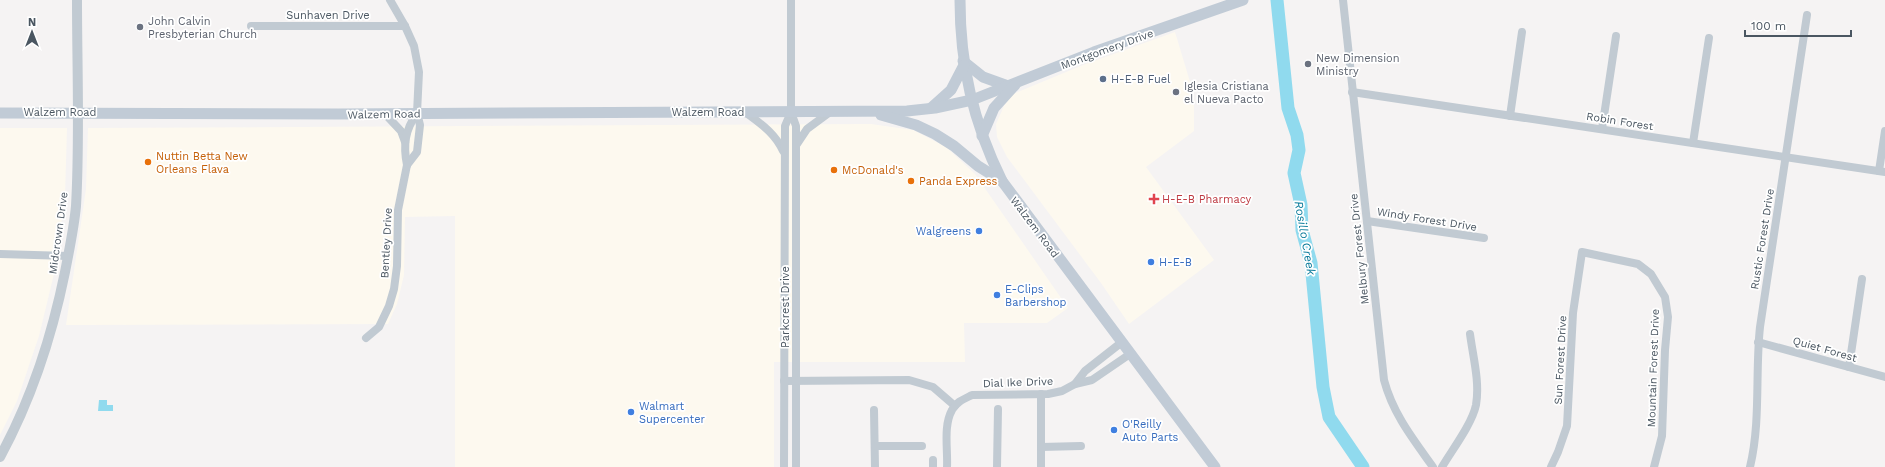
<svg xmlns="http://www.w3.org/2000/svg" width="1885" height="467" font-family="'Work Sans',sans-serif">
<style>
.commercial{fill:#fdf9ef}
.water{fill:#90daee}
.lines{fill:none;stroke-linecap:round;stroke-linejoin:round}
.river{stroke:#90daee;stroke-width:13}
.minor{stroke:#c1cad2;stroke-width:8}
.tertiary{stroke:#c1cad2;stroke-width:10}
.secondary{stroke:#c1cbd6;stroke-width:11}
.worship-dot{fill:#6b7280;stroke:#fff;stroke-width:1.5}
.service-dot{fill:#5c6f8a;stroke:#fff;stroke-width:1.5}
.food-dot{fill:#e8710a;stroke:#fff;stroke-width:1.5}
.health-dot{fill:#e0444e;stroke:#fff;stroke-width:1.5}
.shop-dot{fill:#3f7fe0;stroke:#fff;stroke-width:1.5}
.labels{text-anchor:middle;stroke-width:3.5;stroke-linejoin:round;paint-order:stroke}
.street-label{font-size:11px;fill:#4a5661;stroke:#fff}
.worship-label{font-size:11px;fill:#5b616d;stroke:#fff;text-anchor:start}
.service-label{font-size:11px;fill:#4e5e75;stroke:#fff;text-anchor:start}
.food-label{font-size:11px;fill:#c56008;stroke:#fff;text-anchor:start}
.health-label{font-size:11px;fill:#be3a42;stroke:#fff;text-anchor:start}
.shop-label{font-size:11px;fill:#366cbe;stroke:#fff;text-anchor:start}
.water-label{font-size:12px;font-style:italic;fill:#0c7c9b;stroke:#fff}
</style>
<rect width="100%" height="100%" fill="#f5f3f3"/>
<g class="commercial">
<path d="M1175,32L1194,95V131L1146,167L1214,260L1129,324L1101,283L1007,157L997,137L996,124L1004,106L1013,94L1083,65Z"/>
<path d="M871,124L913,130L946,147L975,174L1068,308L1047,323H964L965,362H774V467H455V216L405,217L404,275L397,304L388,324L66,325L86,189L88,128Z"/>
<path d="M0,128H67L65,196L54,274L39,336L17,401L0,435Z"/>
</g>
<path class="water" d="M99,400H107V405H113V411H98Z"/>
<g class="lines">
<path class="river" d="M1277,0L1288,108L1297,135L1299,150L1294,173L1301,205L1302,230L1311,263L1323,387L1329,417L1363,467"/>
<g class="minor">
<path d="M791,0V112L796,126V467"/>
<path d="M1343,0L1384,380C1393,414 1413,439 1433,467"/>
<path d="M251,26H405"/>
<path d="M1352,92L1885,172"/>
<path d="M745,112C761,124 775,133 783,151"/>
<path d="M385,114L401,131L405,142"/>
<path d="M1510,116L1522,32"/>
<path d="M1602,129L1616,36"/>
<path d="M1693,143L1709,38"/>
<path d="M797,144L807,129L830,112"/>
<path d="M407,165C403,145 405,130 417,113"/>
<path d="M1879,171L1885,131"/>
<path d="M1367,221L1484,238"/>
<path d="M0,254L68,256"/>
<path d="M366,338L379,327L389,306L394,289L397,266L398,210L407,165L417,152L420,125L417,113L419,72L414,46L405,26L390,0"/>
<path d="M1758,342L1885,377"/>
<path d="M1849,367L1862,279"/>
<path d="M784,381L909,380L933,387L955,406"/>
<path d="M1075,384L1085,371L1122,342"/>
<path d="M1041,394V467"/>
<path d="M874,410L875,467"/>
<path d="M875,446H922"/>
<path d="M1041,447L1081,446"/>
<path d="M784,467L785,126L791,112"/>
<path d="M933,467V460"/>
<path d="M947,467C948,450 943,426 952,410C956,402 964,399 972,395L1048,394L1062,391L1075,384L1092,380L1130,354"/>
<path d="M997,467L998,409"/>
<path d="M1442,467C1452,450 1472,424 1476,405C1480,382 1473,357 1470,334"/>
<path d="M1551,467L1558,452L1567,426L1573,313L1582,252L1638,264L1651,274L1665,297L1668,317L1665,350L1662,436L1654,467"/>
<path d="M1750,467C1761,421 1755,373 1760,327L1807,15"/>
</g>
<path class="tertiary" d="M0,457C31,400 52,336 65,272C69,251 74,228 76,206C80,138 77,69 77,0"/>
<g class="secondary">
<path d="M960,0C960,65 973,122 1002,181L1215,467"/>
<path d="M963,61L983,77L1008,86"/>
<path d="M931,108L951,90L964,65"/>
<path d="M0,113L338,114L907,111L935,108L972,100L1094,52L1243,0"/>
<path d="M881,115L916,125L935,134L954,146L978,166L1002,181"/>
<path d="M982,136L994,108L1015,85"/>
</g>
</g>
<g class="worship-dot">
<circle cx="140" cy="27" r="4"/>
<circle cx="1308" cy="64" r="4"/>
<circle cx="1176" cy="92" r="4"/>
</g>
<circle class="service-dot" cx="1103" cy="79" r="4"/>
<g class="food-dot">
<circle cx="148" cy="162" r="4"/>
<circle cx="834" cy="170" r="4"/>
<circle cx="911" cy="181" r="4"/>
</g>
<path class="health-dot" d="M1152 193h4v4h4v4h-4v4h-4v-4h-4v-4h4z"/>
<g class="shop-dot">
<circle cx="979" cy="231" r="4"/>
<circle cx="1151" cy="262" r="4"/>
<circle cx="997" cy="295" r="4"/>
<circle cx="631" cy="412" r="4"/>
<circle cx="1114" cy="430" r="4"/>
</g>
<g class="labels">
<g class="street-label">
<text x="328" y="19">Sunhaven Drive</text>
<text transform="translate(1107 49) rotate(-20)" y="4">Montgomery Drive</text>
<text x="60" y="116">Walzem Road</text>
<text x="708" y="116">Walzem Road</text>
<text transform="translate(384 114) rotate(-1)" y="4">Walzem Road</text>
<text transform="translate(1620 121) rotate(9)" y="4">Robin Forest</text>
<text transform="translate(1427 219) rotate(9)" y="4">Windy Forest Drive</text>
<text transform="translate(1035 227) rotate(53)" y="4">Walzem Road</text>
<text transform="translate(58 233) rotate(-82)" y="4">Midcrown Drive</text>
<text transform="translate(1762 239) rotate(-81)" y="4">Rustic Forest Drive</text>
<text transform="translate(386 243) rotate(-87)" y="4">Bentley Drive</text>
<text transform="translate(1359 249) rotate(-96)" y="4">Melbury Forest Drive</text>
<text transform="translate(785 307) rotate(-90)" y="4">Parkcrest Drive</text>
<text transform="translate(1825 349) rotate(16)" y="4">Quiet Forest</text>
<text transform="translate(1560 360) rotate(-87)" y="4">Sun Forest Drive</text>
<text transform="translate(1653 368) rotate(-88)" y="4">Mountain Forest Drive</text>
<text transform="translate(1018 382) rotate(-2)" y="4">Dial Ike Drive</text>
</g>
<g class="worship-label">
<text x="148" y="25">John Calvin<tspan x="148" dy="13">Presbyterian Church</tspan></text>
<text x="1316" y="62">New Dimension<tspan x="1316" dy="13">Ministry</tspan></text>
<text x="1184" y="90">Iglesia Cristiana<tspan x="1184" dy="13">el Nueva Pacto</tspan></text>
</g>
<g class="service-label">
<text x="1111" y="83">H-E-B Fuel</text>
</g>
<g class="food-label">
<text x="156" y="160">Nuttin Betta New<tspan x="156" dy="13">Orleans Flava</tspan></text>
<text x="842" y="174">McDonald's</text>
<text x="919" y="185">Panda Express</text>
</g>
<g class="health-label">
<text x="1162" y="203">H-E-B Pharmacy</text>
</g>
<g class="shop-label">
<text x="971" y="235" text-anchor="end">Walgreens</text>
<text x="1159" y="266">H-E-B</text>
<text x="1005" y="293">E-Clips<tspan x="1005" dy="13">Barbershop</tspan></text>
<text x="639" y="410">Walmart<tspan x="639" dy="13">Supercenter</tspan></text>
<text x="1122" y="428">O'Reilly<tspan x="1122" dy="13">Auto Parts</tspan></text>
</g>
<g class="water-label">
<text transform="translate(1305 238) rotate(80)" y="4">Rosillo Creek</text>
</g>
</g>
<g transform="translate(32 32)" stroke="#ffffff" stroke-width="3" paint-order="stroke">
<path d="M0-3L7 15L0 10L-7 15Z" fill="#4a5661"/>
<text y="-6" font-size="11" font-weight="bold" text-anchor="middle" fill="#4a5661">N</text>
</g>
<path d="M1745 30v6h106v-6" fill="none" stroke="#4a5661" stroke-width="2"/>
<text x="1751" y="30" font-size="12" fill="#4a5661" stroke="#ffffff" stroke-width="3" paint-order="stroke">100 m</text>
</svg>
